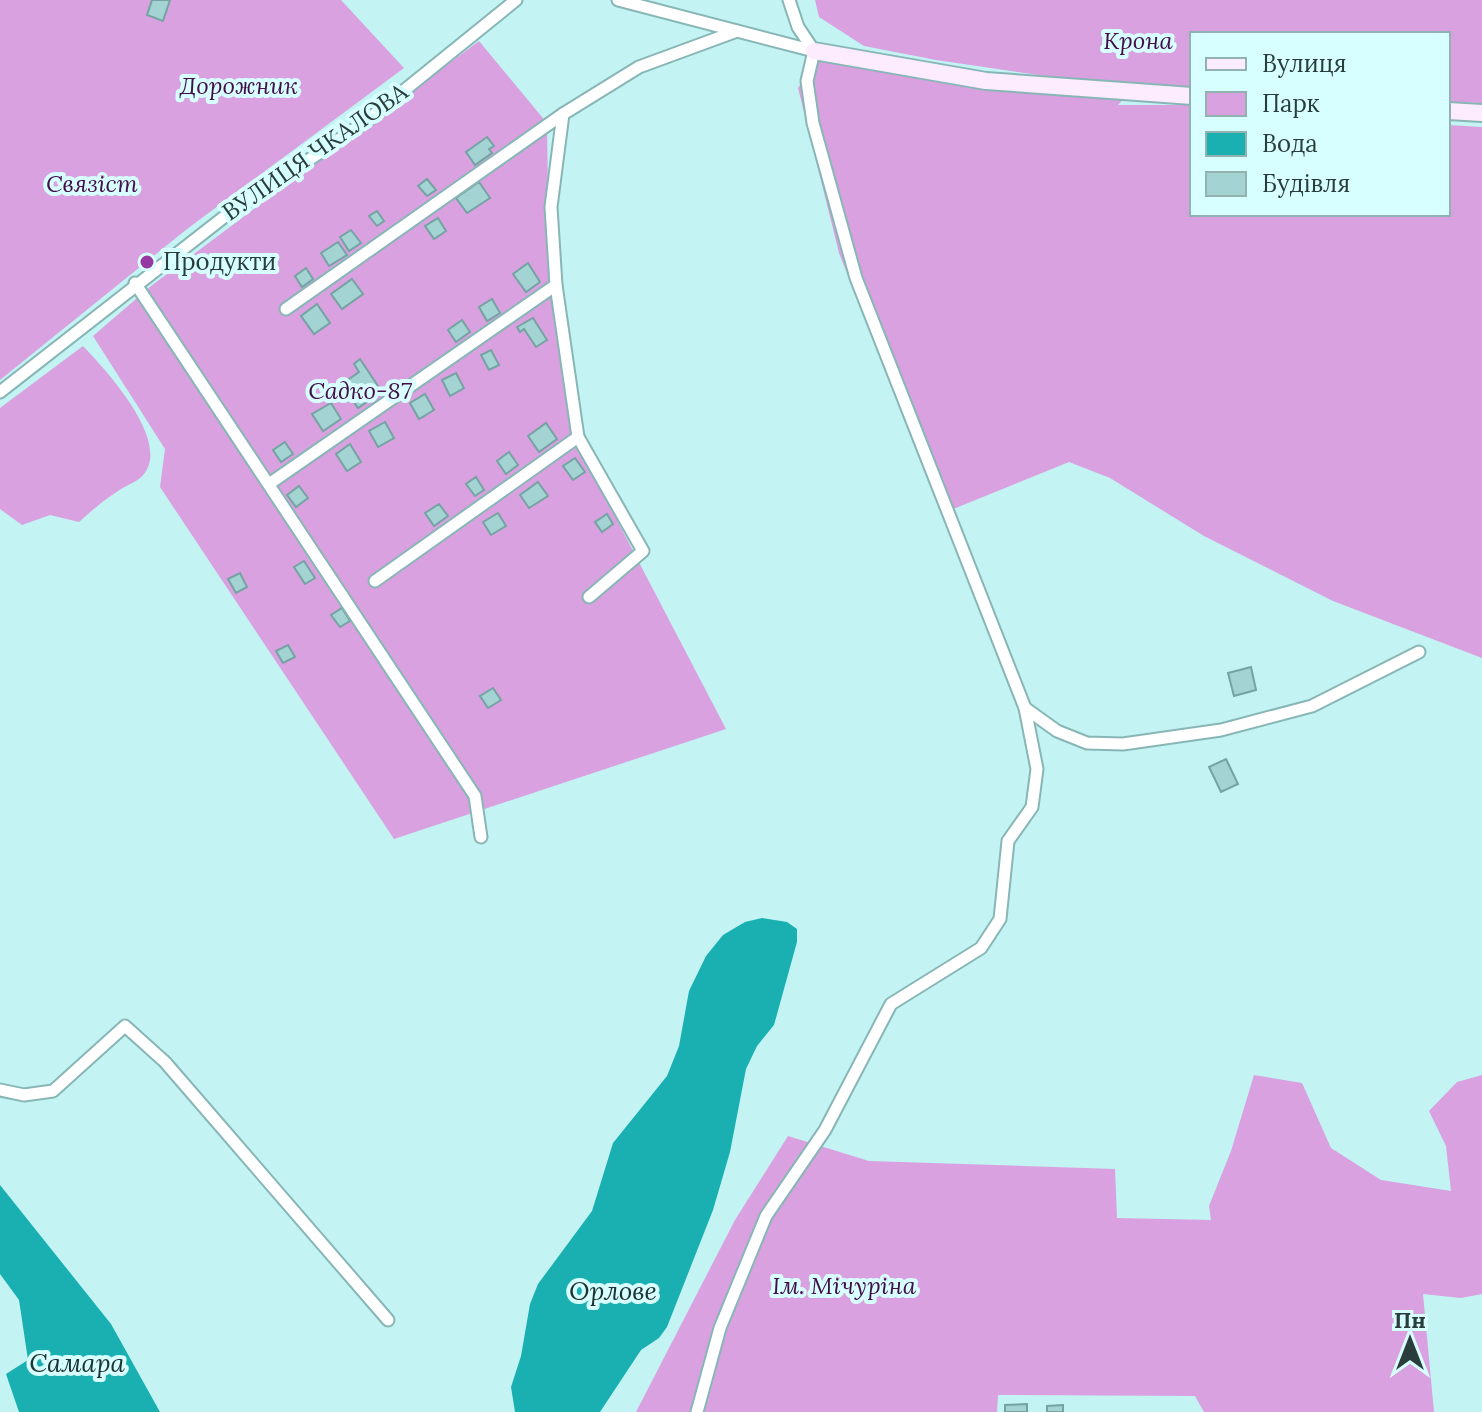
<svg xmlns="http://www.w3.org/2000/svg" width="1482" height="1412" font-family="Lora,serif">
<style>
.green{fill:#d9a1df}
.water{fill:#1ab0b2}
.building{fill:#a4d3d3;stroke:#75a3a3;stroke-width:2}
.lines{fill:none;stroke-linecap:round;stroke-linejoin:round}
.street-casing{stroke:#88b6b6;stroke-width:15}
.secondary-casing{stroke:#88b6b6;stroke-width:20}
.street{stroke:#fff;stroke-width:11}
.secondary{stroke:#fcecfd;stroke-width:16}
.poi-dot{fill:#9739a2;stroke:#d8ffff;stroke-width:3}
.labels{text-anchor:middle;stroke-width:8;stroke-linejoin:round;paint-order:stroke}
.park-label{font-size:24px;font-style:italic;fill:#440e4b;stroke:#d8ffff}
.street-label{font-size:24px;fill:#2a3d3d;stroke:#d8ffff}
.poi-label{font-size:24px;fill:#2a3d3d;stroke:#d8ffff;text-anchor:start}
.water-label{font-size:26px;font-style:italic;fill:#1c3333;stroke:#d8ffff}
</style>
<rect width="100%" height="100%" fill="#c3f3f3"/>
<g class="green">
<path d="M0,0H341L404,68L187,229L0,380Z"/>
<path d="M815,0H1482V103L1448,102V34H1192V87L1059,78L936,60L864,46L819,17Z"/>
<path d="M479,41L547,123L549,266L572,434L726,729L394,839L160,487L165,449L93,336L151,286Z"/>
<path d="M819,58L1126,96L1118,105H1192V214H1448V125L1482,127V658L1333,601L1204,536L1110,478L1069,462L941,514L839,253L798,88Z"/>
<path d="M83,346C105,369 171,440 144,474C138,482 126,485 118,491C104,500 91,511 79,522L50,515L22,525L0,509V408Z"/>
<path d="M1254,1075L1302,1083L1331,1148L1381,1180L1451,1191L1446,1146L1429,1111L1457,1082L1482,1075V1294L1461,1298L1423,1294L1434,1412H1204L1195,1396L998,1395L997,1412H636L735,1220L788,1136L869,1161L1115,1169L1117,1218L1211,1220L1209,1206L1231,1151Z"/>
</g>
<g class="water">
<path d="M762,918L787,922L797,929V942L774,1025L757,1046L746,1069L730,1152L713,1210L667,1327L659,1338L641,1350L600,1412H515L511,1387L521,1356L530,1304L538,1284L592,1211L613,1143L667,1076L679,1046L689,991L706,956L723,935L745,922Z"/>
<path d="M0,1185L111,1324L160,1412H19L6,1374L28,1360L19,1300L0,1274Z"/>
</g>
<g class="building">
<path d="M152,0H170L163,21L147,15Z"/>
<path d="M487,137L494,146L489,149L492,153L475,165L466,152Z"/>
<path d="M427,179L436,190L427,196L418,186Z"/>
<path d="M479,182L490,198L467,213L456,198Z"/>
<path d="M377,211L384,221L377,226L369,216Z"/>
<path d="M438,218L446,231L434,239L425,226Z"/>
<path d="M351,230L361,243L349,251L340,237Z"/>
<path d="M338,242L347,255L329,266L321,253Z"/>
<path d="M528,263L540,282L526,292L513,274Z"/>
<path d="M306,268L313,279L302,287L295,276Z"/>
<path d="M352,279L363,294L342,309L331,294Z"/>
<path d="M492,299L500,313L487,321L479,307Z"/>
<path d="M317,304L330,323L314,334L301,316Z"/>
<path d="M533,318L547,340L536,347L524,329L520,332L517,327Z"/>
<path d="M462,320L470,332L456,342L448,330Z"/>
<path d="M491,350L499,365L489,370L481,355Z"/>
<path d="M360,359L382,392L358,408L342,384L359,372L354,364Z"/>
<path d="M456,373L464,388L450,396L442,380Z"/>
<path d="M425,394L434,410L419,419L410,403Z"/>
<path d="M331,403L341,419L323,431L312,414Z"/>
<path d="M385,422L394,438L378,447L369,431Z"/>
<path d="M546,423L557,439L539,452L528,436Z"/>
<path d="M285,442L293,454L281,462L273,450Z"/>
<path d="M350,444L361,462L347,471L336,454Z"/>
<path d="M509,452L518,465L506,474L497,461Z"/>
<path d="M575,458L585,472L573,480L563,466Z"/>
<path d="M476,477L484,490L475,496L466,484Z"/>
<path d="M538,482L548,496L529,508L520,495Z"/>
<path d="M299,486L308,498L296,507L287,495Z"/>
<path d="M439,504L448,516L434,526L425,513Z"/>
<path d="M498,513L506,526L491,535L483,522Z"/>
<path d="M607,514L613,524L602,532L595,522Z"/>
<path d="M304,561L315,578L305,584L294,567Z"/>
<path d="M240,573L247,587L236,593L228,579Z"/>
<path d="M342,608L350,621L340,627L331,615Z"/>
<path d="M288,645L295,657L283,663L276,651Z"/>
<path d="M1251,667L1256,690L1234,696L1228,673Z"/>
<path d="M493,688L501,700L488,708L480,696Z"/>
<path d="M1226,759L1238,784L1221,792L1209,767Z"/>
<path d="M1027,1404V1412H1005V1405Z"/>
<path d="M1063,1405V1412H1047V1406Z"/>
</g>
<g class="lines">
<g class="street-casing">
<g id="street">
<path d="M618,0L814,51"/>
<path d="M789,0L798,27L814,51"/>
<path d="M135,283L475,796L481,837"/>
<path d="M286,309L563,114"/>
<path d="M0,392L224,217L365,122L516,0"/>
<path d="M578,437L643,551L589,597"/>
<path d="M269,484L556,285L551,207L563,114L639,67L737,31"/>
<path d="M375,581L578,437L556,285"/>
<path d="M1025,708L1057,731L1087,743L1123,744L1221,730L1312,706L1419,652"/>
<path d="M0,1090L24,1095L53,1091L125,1026L165,1062L388,1320"/>
<path d="M697,1412L720,1328L766,1216L825,1130L891,1004L981,948L1000,919L1008,841L1032,807L1037,769L1025,708L856,278L813,123L807,81L814,51"/>
</g>
</g>
<g class="secondary-casing">
<g id="secondary">
<path d="M814,51L986,81L1192,96"/>
<path d="M1448,111L1482,113"/>
</g>
</g>
<use href="#street" class="street"/>
<use href="#secondary" class="secondary"/>
</g>
<circle class="poi-dot" cx="147" cy="262" r="8"/>
<g class="labels">
<g class="park-label">
<text x="1138" y="49">Крона</text>
<text x="239" y="94">Дорожник</text>
<text x="92" y="192">Связіст</text>
<text x="360" y="399">Садко-87</text>
<text x="844" y="1294">Ім. Мічуріна</text>
</g>
<g class="street-label">
<text transform="translate(315 152) rotate(-35)" y="8">ВУЛИЦЯ ЧКАЛОВА</text>
</g>
<g class="poi-label">
<text x="163" y="270">Продукти</text>
</g>
<g class="water-label">
<text x="613" y="1300">Орлове</text>
<text x="77" y="1372">Самара</text>
</g>
</g>
<rect x="1190" y="32" width="260" height="184" fill="#d8ffff" stroke="#92b1b1" stroke-width="2"/>
<rect x="1206" y="58" width="40" height="12" fill="#fcecfd" stroke="#92b1b1" stroke-width="2"/>
<text x="1262" y="72" font-size="24" fill="#2a3d3d">Вулиця</text>
<rect x="1206" y="92" width="40" height="24" fill="#d9a1df" stroke="#92b1b1" stroke-width="2"/>
<text x="1262" y="112" font-size="24" fill="#2a3d3d">Парк</text>
<rect x="1206" y="132" width="40" height="24" fill="#1ab0b2" stroke="#92b1b1" stroke-width="2"/>
<text x="1262" y="152" font-size="24" fill="#2a3d3d">Вода</text>
<rect x="1206" y="172" width="40" height="24" fill="#a4d3d3" stroke="#92b1b1" stroke-width="2"/>
<text x="1262" y="192" font-size="24" fill="#2a3d3d">Будівля</text>
<g transform="translate(1410 1340)" stroke="#d8ffff" stroke-width="6" paint-order="stroke">
<path d="M0-6L14 30L0 20L-14 30Z" fill="#2a3d3d"/>
<text y="-12" font-size="22" font-weight="bold" text-anchor="middle" fill="#2a3d3d">Пн</text>
</g>
</svg>
